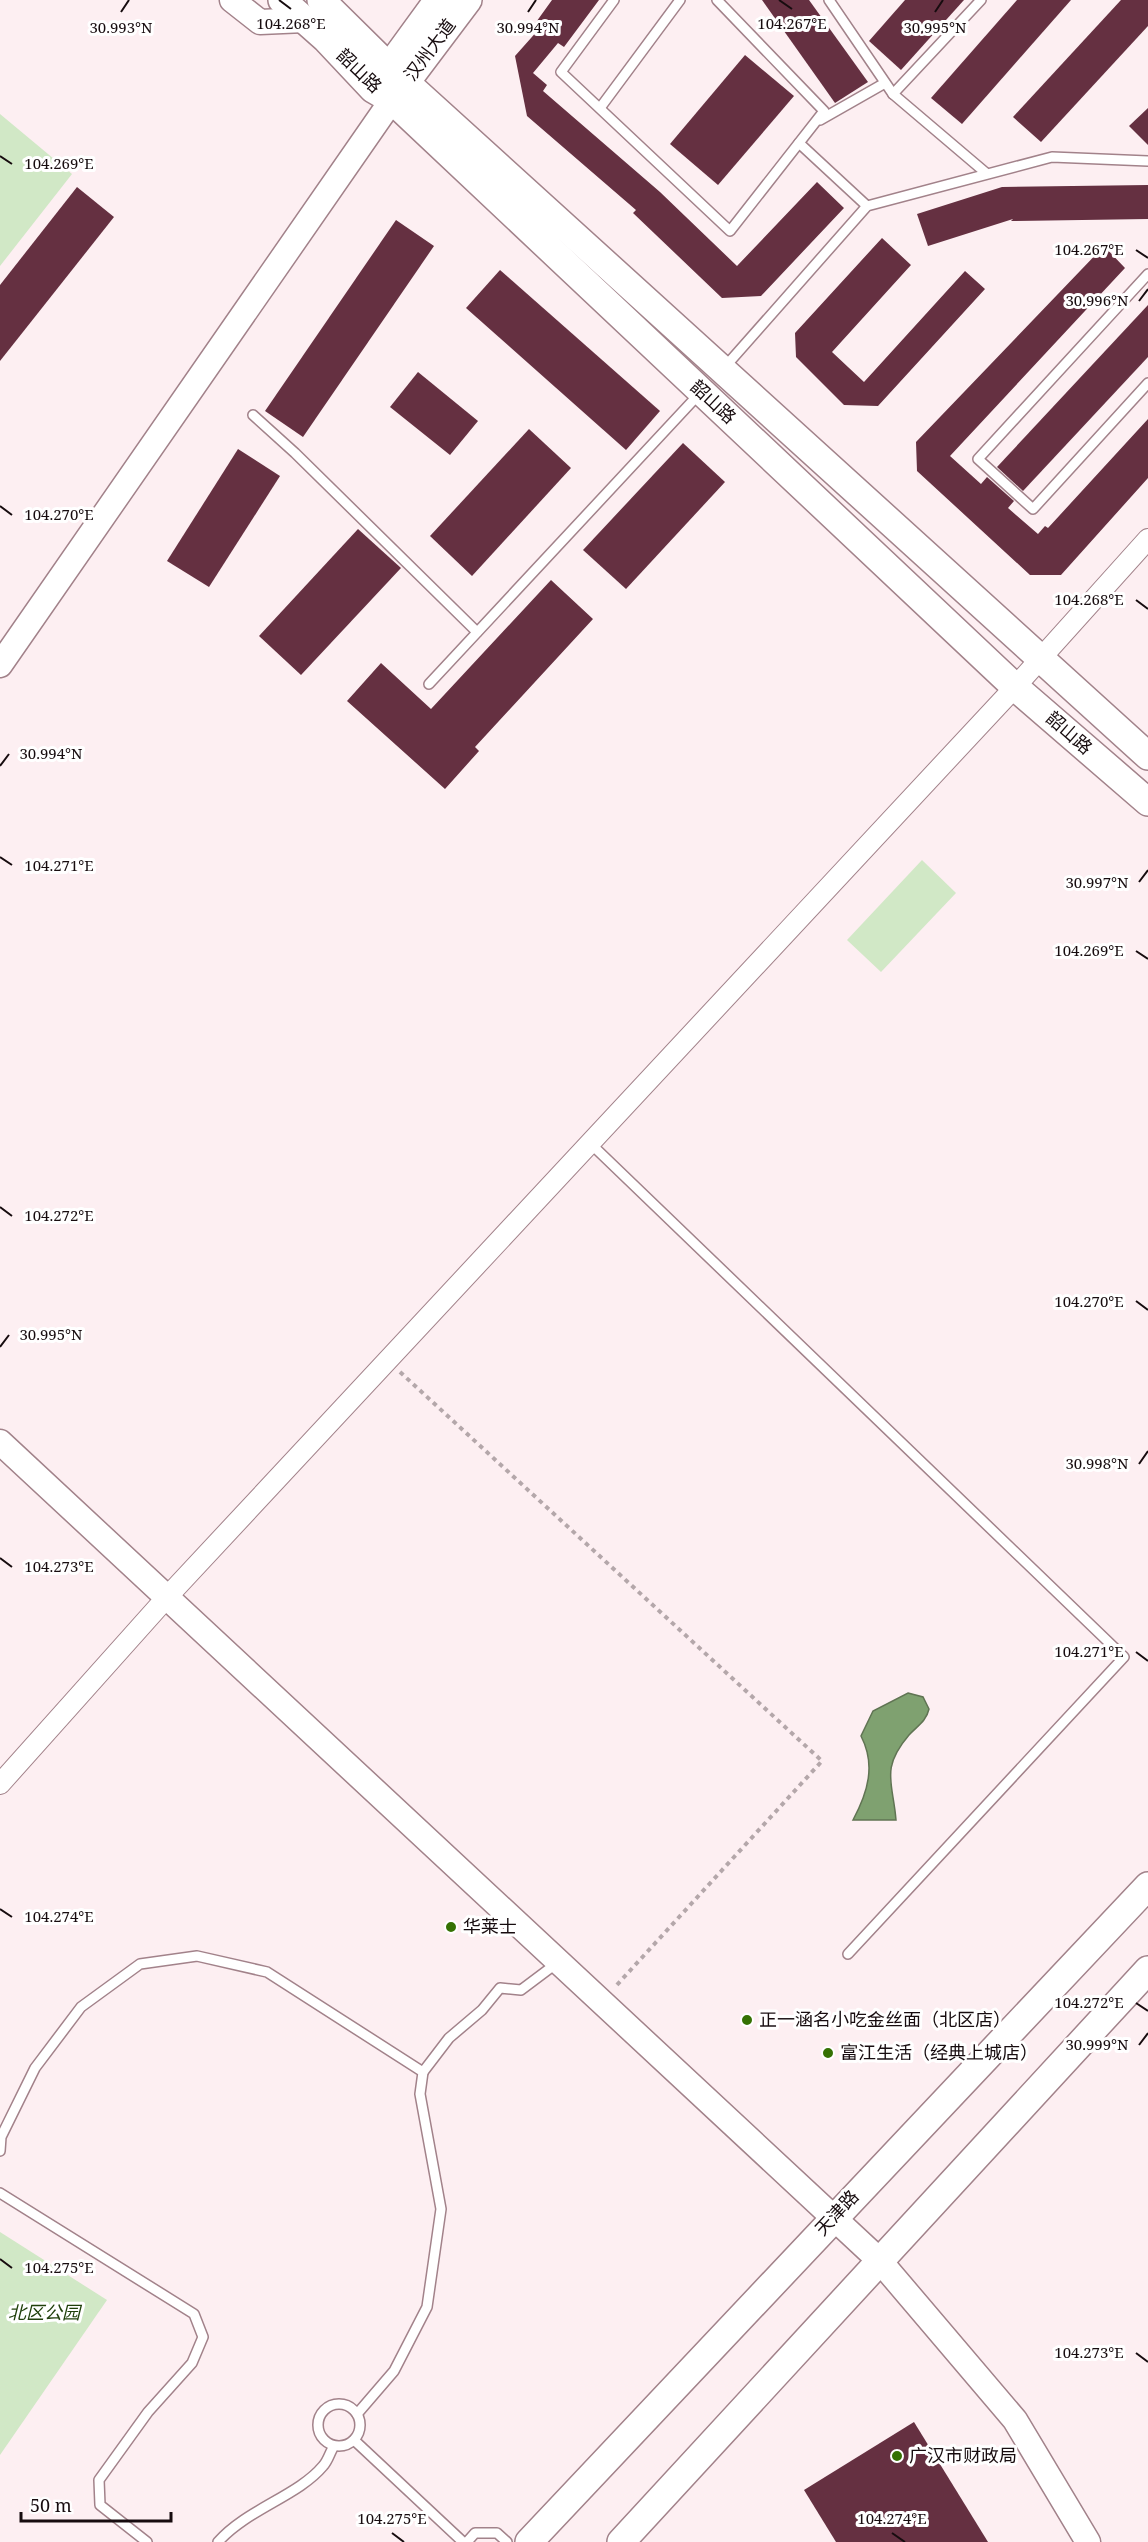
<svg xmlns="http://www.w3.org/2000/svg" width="1148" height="2542" font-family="'Noto Serif','Noto Sans SC',serif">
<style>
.green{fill:#d1e8c6}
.water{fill:#7fa170;stroke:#607453;stroke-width:1.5}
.building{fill:#653041}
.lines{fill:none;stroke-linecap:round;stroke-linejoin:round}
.service-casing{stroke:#a2828a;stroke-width:12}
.minor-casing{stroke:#a2828a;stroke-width:22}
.tertiary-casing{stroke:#a2828a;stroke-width:27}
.secondary-casing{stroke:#a2828a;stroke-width:30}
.path{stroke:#b4a7aa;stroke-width:4;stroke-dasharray:4.5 4.5;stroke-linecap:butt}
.service{stroke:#fff;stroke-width:9}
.minor{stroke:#fff;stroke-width:20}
.tertiary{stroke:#fff;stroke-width:24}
.secondary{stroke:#fff;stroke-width:27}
.ticks{fill:none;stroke:#170c0f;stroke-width:2}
.poi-dot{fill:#357103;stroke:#fff;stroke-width:2}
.labels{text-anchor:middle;stroke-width:6;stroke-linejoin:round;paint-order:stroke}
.street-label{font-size:18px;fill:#170c0f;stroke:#fff}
.poi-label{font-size:18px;fill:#170c0f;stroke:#fff;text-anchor:start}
.park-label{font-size:18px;font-style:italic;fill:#20400b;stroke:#fff}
.ticks-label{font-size:15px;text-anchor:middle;fill:#170c0f;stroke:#fff;stroke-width:6;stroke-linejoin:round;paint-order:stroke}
</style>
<rect width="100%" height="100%" fill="#fdeff2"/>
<g class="green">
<path d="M0,114L72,174L0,266Z"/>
<path d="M922,860L956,893L881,972L847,940Z"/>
<path d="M0,2232L107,2300L0,2455Z"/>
</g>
<path class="water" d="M908,1693L923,1697L929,1709C926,1722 917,1726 909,1735C880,1769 893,1782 896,1820H853C868,1792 876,1765 861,1736L873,1711Z"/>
<g class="building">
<path d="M552,0H599L564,47L558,43L533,73L547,85L543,91L660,192L737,266L817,182L844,208L761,296L722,298L633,213L636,210L527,116L515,56L539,29L534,25Z"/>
<path d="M762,0H809L868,82L835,103Z"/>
<path d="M905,0H964L901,70L869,41Z"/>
<path d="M1017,0H1071L962,124L931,98Z"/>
<path d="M1121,0H1148V26L1041,142L1013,117Z"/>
<path d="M745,55L794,96L718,185L670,144Z"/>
<path d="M1148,108V145L1129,126Z"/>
<path d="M1148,185V219L1011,221L1013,219L928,246L917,214L1002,187Z"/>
<path d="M77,187L114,217L0,361V285Z"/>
<path d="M396,220L434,246L303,437L265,411Z"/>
<path d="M882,238L911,265L832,352L864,382L965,271L985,289L878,406L844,405L796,357L795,333Z"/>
<path d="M1104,246L1125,268L950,456L981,484L987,477L1014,501L1008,508L1038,534L1045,526L1048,528L1148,419V478L1061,575H1030L917,471L916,442Z"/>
<path d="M500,270L660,411L626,450L466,308Z"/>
<path d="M1148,305V357L1023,491L997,467Z"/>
<path d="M418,372L478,421L450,455L390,407Z"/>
<path d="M529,429L571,468L472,576L430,536Z"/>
<path d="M683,443L725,482L626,589L583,550Z"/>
<path d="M238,449L280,476L209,587L167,561Z"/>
<path d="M358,529L401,568L301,675L259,636Z"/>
<path d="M551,580L593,619L475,747L479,751L445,789L347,701L381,663L431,709Z"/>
<path d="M914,2422L988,2542H836L804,2490Z"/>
</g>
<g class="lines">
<g class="service-casing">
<g id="service">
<path d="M614,0L561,72L730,231L824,111L717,0"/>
<path d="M829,0L893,94L986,173"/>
<path d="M893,94L981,0"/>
<path d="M600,108L680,0"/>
<path d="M820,120L885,83"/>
<path d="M799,143L867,206"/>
<path d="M1148,274L978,459L1033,509L1148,383"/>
<path d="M724,368L867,206L1052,157L1148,161"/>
<path d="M253,415L295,453L477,632"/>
<path d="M429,684L700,393"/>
<path d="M590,1143L1124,1657L848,1954"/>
<path d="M423,2072L449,2038L482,2010L500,1988L521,1990L557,1963"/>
<path d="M0,2151L1,2137L35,2068L81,2007L140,1964L197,1956L267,1972L423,2072L420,2094L441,2209L427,2307L394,2371L357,2414"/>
<path d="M0,2193L194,2314L203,2337L192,2363L148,2412L99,2480L100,2505L147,2542"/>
<circle cx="339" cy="2425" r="21"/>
<path d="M354,2440L463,2542"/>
<path d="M218,2542C247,2509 298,2496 323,2466C328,2461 330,2452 334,2446"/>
<path d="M467,2542L475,2533H497L507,2542"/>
</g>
</g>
<g class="minor-casing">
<path id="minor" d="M0,1784L168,1596L1015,687L1148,539"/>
</g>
<g class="tertiary-casing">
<g id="tertiary">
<path d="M232,0L260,22L305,20"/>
<path d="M0,665L392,100"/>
<path d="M0,1442L879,2260L1015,2420L1088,2542"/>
</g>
</g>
<g class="secondary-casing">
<g id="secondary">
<path d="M282,0L326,39L373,89L392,100L1015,687L1148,802"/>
<path d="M321,0L391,69L1148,756"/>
<path d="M379,81L438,0"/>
<path d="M395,97L468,0"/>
<path d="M529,2542L1148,1886"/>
<path d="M621,2542L1148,1970"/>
</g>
</g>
<path class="path" d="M400,1372L822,1761L615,1987"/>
<use href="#service" class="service"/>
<use href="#minor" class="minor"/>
<use href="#tertiary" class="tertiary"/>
<use href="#secondary" class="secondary"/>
</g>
<path class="ticks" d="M279,0L291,9M779,0L792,9M121,12L129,0M528,12L536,0M935,12L943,0M0,156L12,164M1136,250L1148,258M1139,301L1148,289M0,506L12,515M1136,600L1148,609M0,766L9,754M0,857L12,865M1139,882L1148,870M1136,951L1148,959M0,1207L12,1216M1136,1301L1148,1310M0,1347L9,1335M1139,1464L1148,1451M0,1558L12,1567M1136,1652L1148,1661M0,1909L12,1917M1136,2003L1148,2011M1139,2045L1148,2033M0,2259L12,2268M1136,2353L1148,2362M392,2533L404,2542M892,2533L905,2542"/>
<g class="poi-dot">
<circle cx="451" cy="1927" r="6"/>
<circle cx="747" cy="2020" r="6"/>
<circle cx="828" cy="2053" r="6"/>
<circle cx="897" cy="2456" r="6"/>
</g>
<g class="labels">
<g class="street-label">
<text transform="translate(430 50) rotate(-53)" y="6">汉州大道</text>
<text transform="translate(359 71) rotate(44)" y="6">韶山路</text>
<text transform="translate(713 402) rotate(43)" y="6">韶山路</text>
<text transform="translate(1069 733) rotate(41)" y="6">韶山路</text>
<text transform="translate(837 2213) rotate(-47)" y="6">天津路</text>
</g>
<g class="poi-label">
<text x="463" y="1933">华莱士</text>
<text x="759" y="2026">正一涵名小吃金丝面（北区店）</text>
<text x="840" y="2059">富江生活（经典上城店）</text>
<text x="909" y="2462">广汉市财政局</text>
</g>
<g class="park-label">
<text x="44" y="2319">北区公园</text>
</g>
</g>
<g class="ticks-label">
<text x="291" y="29">104.268°E</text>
<text x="792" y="29">104.267°E</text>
<text x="121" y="33">30.993°N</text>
<text x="528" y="33">30.994°N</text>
<text x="935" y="33">30.995°N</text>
<text x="59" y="169">104.269°E</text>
<text x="1089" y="255">104.267°E</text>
<text x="1097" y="306">30.996°N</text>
<text x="59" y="520">104.270°E</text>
<text x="1089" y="605">104.268°E</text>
<text x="51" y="759">30.994°N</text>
<text x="59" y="871">104.271°E</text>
<text x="1097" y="888">30.997°N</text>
<text x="1089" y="956">104.269°E</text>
<text x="59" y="1221">104.272°E</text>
<text x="1089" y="1307">104.270°E</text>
<text x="51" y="1340">30.995°N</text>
<text x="1097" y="1469">30.998°N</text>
<text x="59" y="1572">104.273°E</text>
<text x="1089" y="1657">104.271°E</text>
<text x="59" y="1922">104.274°E</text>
<text x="1089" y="2008">104.272°E</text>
<text x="1097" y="2050">30.999°N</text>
<text x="59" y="2273">104.275°E</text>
<text x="1089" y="2358">104.273°E</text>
<text x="392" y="2524">104.275°E</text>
<text x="892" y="2524">104.274°E</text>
</g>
<path d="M21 2512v9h150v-9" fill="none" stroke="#170c0f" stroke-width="3"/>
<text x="30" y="2512" font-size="18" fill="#170c0f" stroke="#ffffff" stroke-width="4.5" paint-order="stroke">50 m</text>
</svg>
